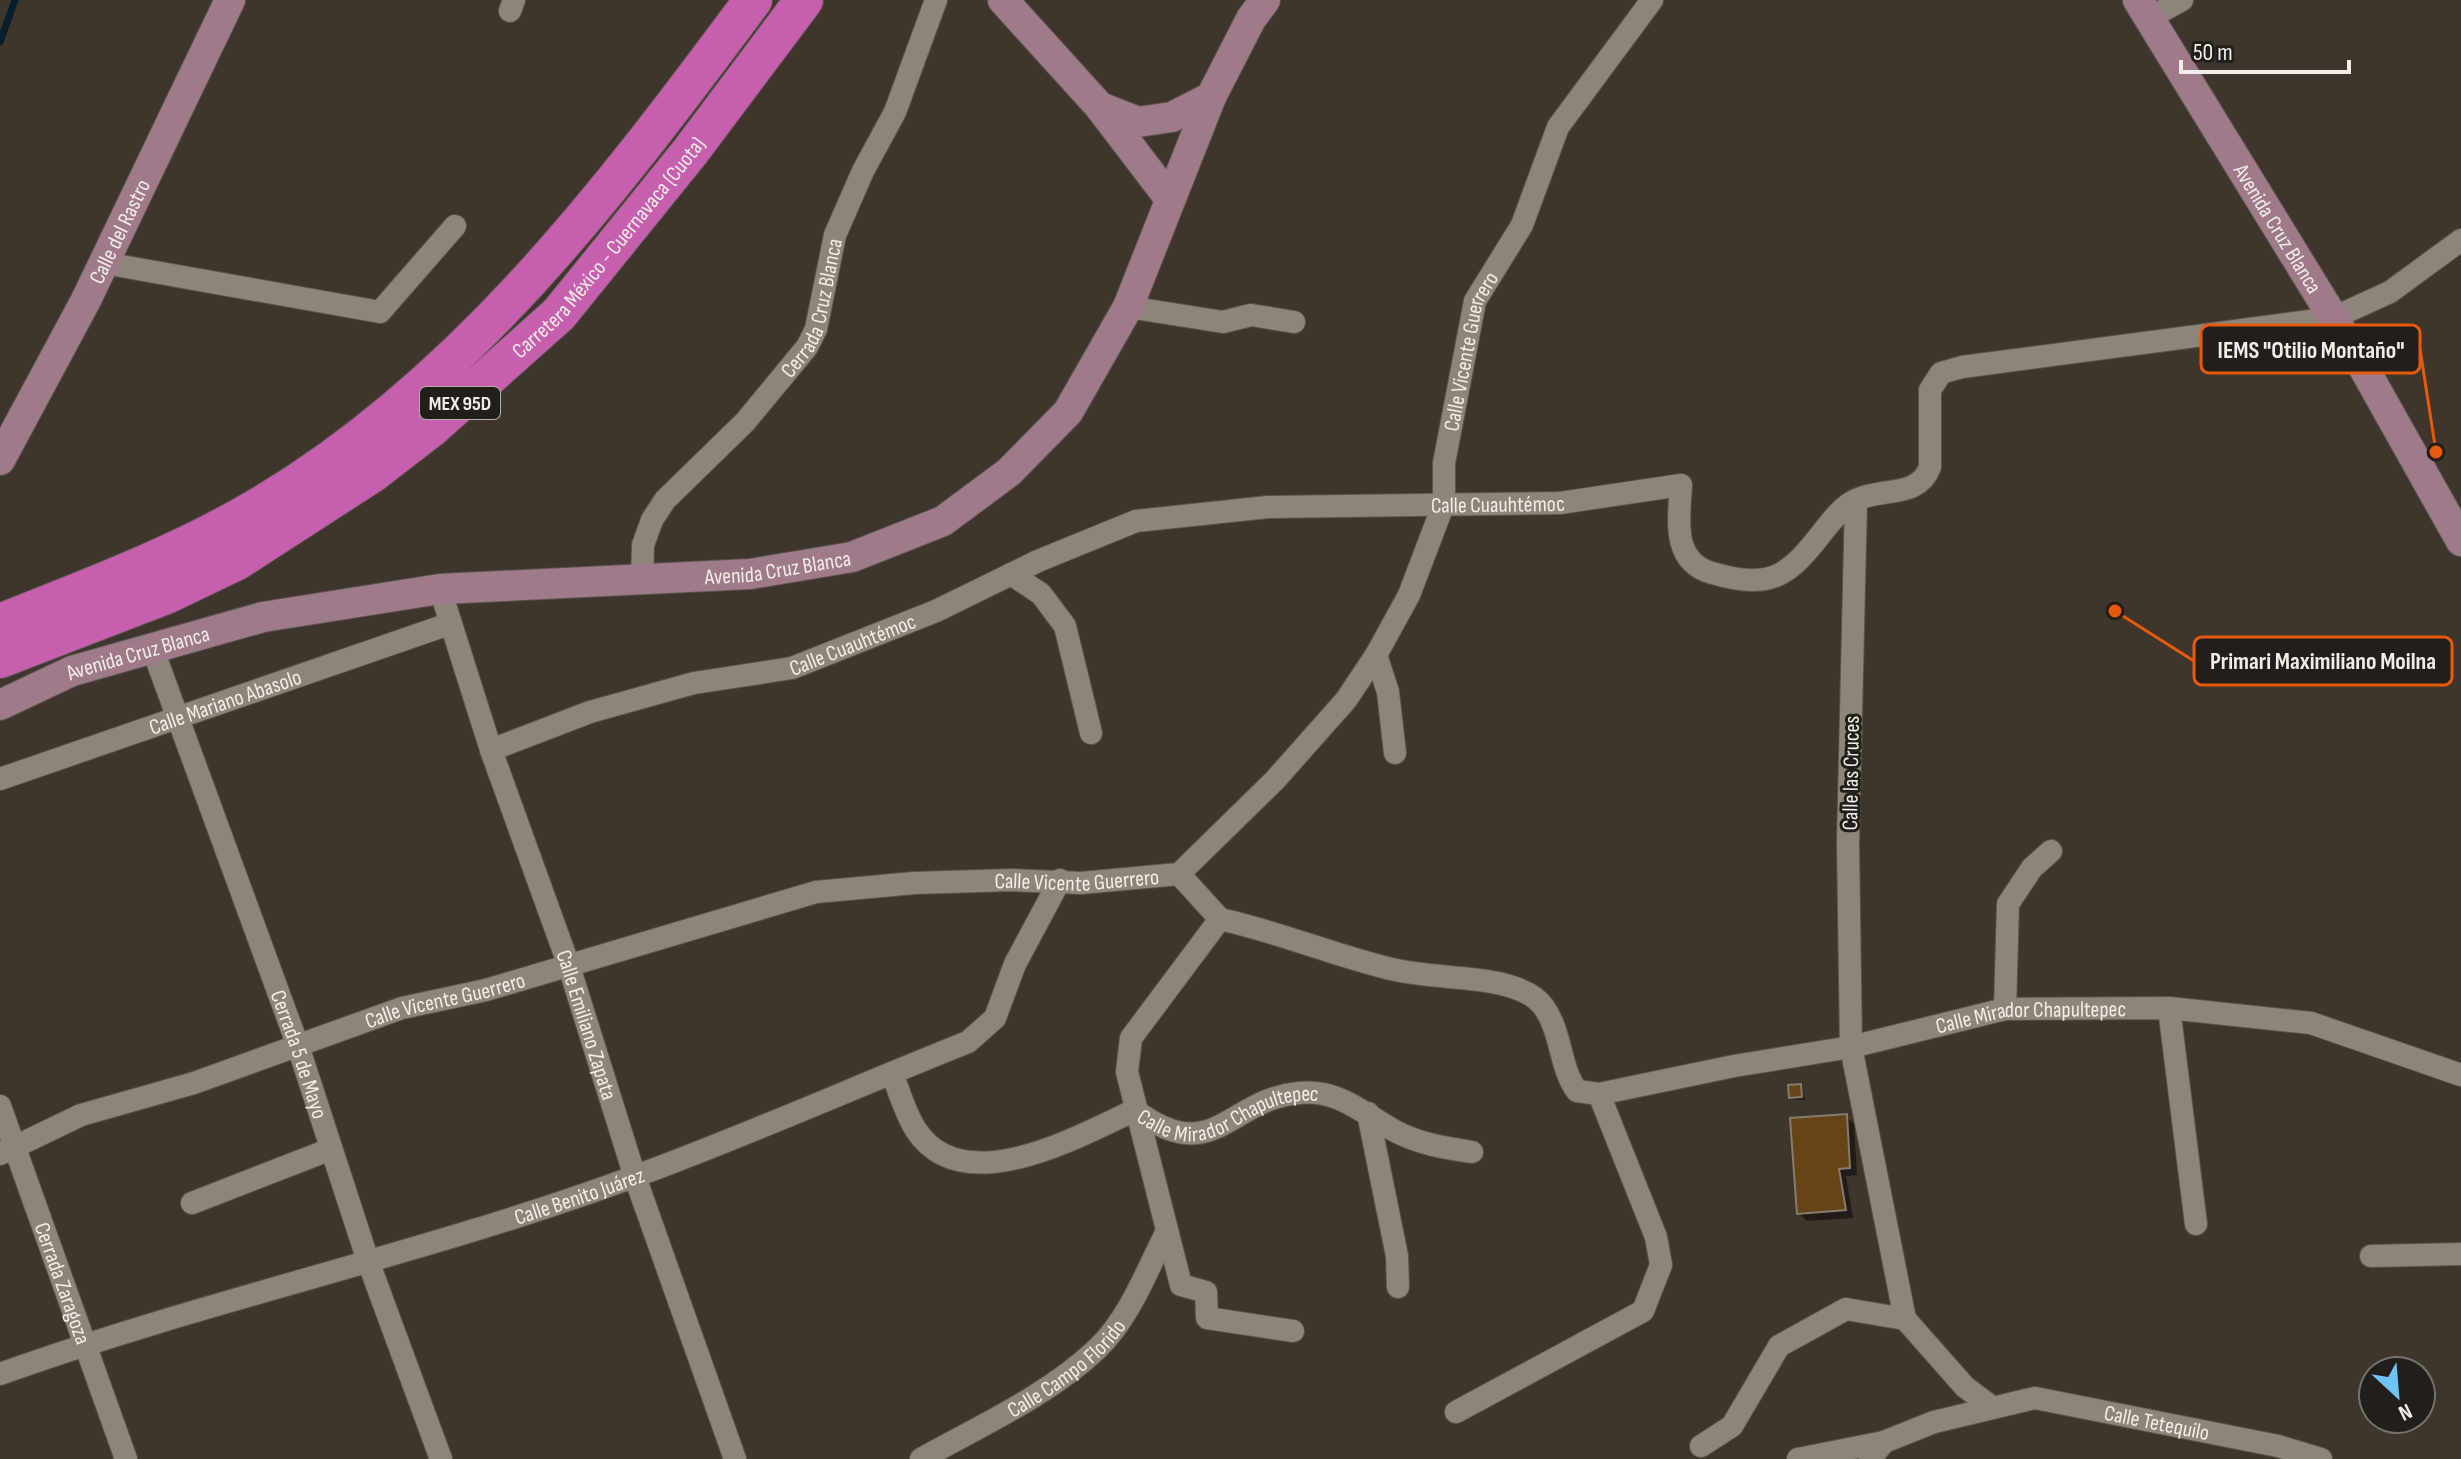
<svg xmlns="http://www.w3.org/2000/svg" width="2461" height="1459" font-family="'Sofia Sans Condensed',sans-serif">
<style>
.shadow{fill:#0007}
.lines{fill:none;stroke-linecap:round;stroke-linejoin:round}
.stream{stroke:#061f2b;stroke-width:7}
.building{fill:#664415;stroke:#857b70;stroke-width:2}
.minor-casing{stroke:#5a544b;stroke-width:24}
.secondary-casing{stroke:#5a544b;stroke-width:32}
.motorway-casing{stroke:#5a544b;stroke-width:40}
.minor{stroke:#8e857a;stroke-width:22}
.secondary{stroke:#9f7a8a;stroke-width:30}
.motorway{stroke:#c65fae;stroke-width:38}
.labels{text-anchor:middle;stroke-width:6;stroke-linejoin:round;paint-order:stroke}
.shield{fill:#221e1a;stroke:#b4afaa;stroke-width:2}
.shield-label{font-size:20px;font-weight:bold;fill:#f2ede7}
.street-label{font-size:22px;fill:#f2ede7;stroke:#221e1a}
.leader{fill:none;stroke:#e8590c;stroke-width:3}
.callout-dot{fill:#e8590c;stroke:#221e1a;stroke-width:3}
.callout{fill:#221e1a;stroke:#e8590c;stroke-width:3}
.callout-label{font-size:24px;text-anchor:middle;font-weight:bold;fill:#f2ede7}
</style>
<rect width="100%" height="100%" fill="#3e362c"/>
<g class="shadow">
<path d="M1801,1086L1805,1100H1794L1791,1097Z"/>
<path d="M1846,1116L1854,1124L1857,1175L1846,1176L1853,1218L1807,1221L1799,1213Z"/>
</g>
<g class="lines">
<path class="stream" d="M0,42L15,0"/>
</g>
<g class="building">
<path d="M1801,1084L1802,1097L1789,1098L1788,1085Z"/>
<path d="M1847,1114L1850,1168L1839,1169L1846,1210L1797,1214L1790,1118Z"/>
</g>
<g class="lines">
<g class="minor-casing">
<g id="minor">
<path d="M510,11L514,0"/>
<path d="M2149,18L2182,0"/>
<path d="M104,263L380,312L455,226"/>
<path d="M1128,307L1223,322L1251,315L1294,322"/>
<path d="M1856,500L1848,843L1851,1047L1905,1319"/>
<path d="M1011,574L1041,594L1065,626L1091,733"/>
<path id="s1" d="M642,581L643,545L652,520L665,500L745,422L807,347L816,329L835,235L863,171L895,112L936,0"/>
<path id="s2" d="M440,589L491,750L568,963L635,1177L735,1459"/>
<path id="s3" d="M153,650L298,1046L368,1261L441,1459"/>
<path d="M1376,655L1388,692L1395,753"/>
<path id="s4" d="M491,750L590,712L694,683L792,668L936,611L1038,561L1136,521L1268,507L1560,503L1681,485C1679,519 1671,561 1712,573C1772,590 1788,577 1825,529C1833,519 1844,505 1856,500C1882,487 1918,499 1930,467V390L1941,373L1962,367L2333,318L2390,292L2461,240"/>
<path id="s5" d="M0,779L449,624"/>
<path d="M1179,874L1220,919L1131,1038L1127,1072L1181,1285L1206,1292L1207,1318L1293,1331"/>
<path id="s6" d="M1220,919C1279,932 1333,955 1391,969C1417,975 1444,976 1470,979C1492,981 1529,987 1543,1006C1562,1031 1559,1067 1577,1091L1599,1094L1734,1066L1851,1047L2005,1009L2169,1008L2311,1023L2461,1075"/>
<path d="M2169,1008L2196,1224"/>
<path d="M2005,1009L2008,904L2032,868L2051,851"/>
<path d="M892,1073C899,1091 905,1113 916,1130C963,1202 1079,1136 1135,1110"/>
<path id="s7" d="M0,1106L126,1459"/>
<path id="s8" d="M1135,1110C1214,1169 1228,1099 1299,1093C1340,1089 1363,1114 1395,1131C1419,1144 1446,1148 1472,1152"/>
<path d="M1368,1113L1397,1256L1398,1287"/>
<path id="s9" d="M0,1154L81,1115L194,1083L402,1008L486,990L816,892L914,883L1012,880L1081,883L1179,874L1275,780L1346,700L1376,655L1409,595L1444,503V463L1475,301L1522,225L1558,127L1652,0"/>
<path d="M192,1203L331,1149"/>
<path d="M2371,1256L2461,1254"/>
<path id="s10" d="M0,1374C209,1299 428,1253 636,1176C748,1135 857,1086 968,1042L995,1018L1015,964L1060,880"/>
<path d="M1456,1412L1643,1311L1661,1265L1656,1237L1599,1094"/>
<path d="M1701,1446L1732,1426L1779,1346L1846,1309L1905,1319L1965,1387L1992,1407"/>
<path id="s11" d="M921,1459C980,1426 1049,1395 1098,1348C1130,1317 1147,1270 1167,1231"/>
<path d="M1798,1459L1884,1442"/>
<path id="s12" d="M1870,1459L1884,1442L1934,1422L2035,1398L2278,1446L2321,1459"/>
</g>
</g>
<g class="secondary-casing">
<g id="secondary">
<path d="M1003,0L1099,106L1170,199"/>
<path id="s13" d="M2138,0L2361,363L2461,541"/>
<path d="M1100,107L1138,122L1172,117L1211,97"/>
<path id="s14" d="M0,460L86,300L230,0"/>
<path id="s15" d="M0,705L72,671L263,617L440,589L750,574L852,557L943,521L1009,472L1068,412L1128,307L1211,97L1251,19L1265,0"/>
</g>
</g>
<g class="motorway-casing">
<g id="motorway">
<path d="M0,623C85,589 174,556 253,510C463,388 611,191 753,0"/>
<path id="s16" d="M0,659L166,595L237,561L373,473L430,429L559,314L690,152L804,0"/>
</g>
</g>
<use href="#minor" class="minor"/>
<use href="#secondary" class="secondary"/>
<use href="#motorway" class="motorway"/>
</g>
<g class="labels">
<rect class="shield" x="420" y="387" width="80" height="32" rx="6"/>
<g class="shield-label">
<text x="460" y="410">MEX 95D</text>
</g>
<g class="street-label">
<text dy="8" stroke="none"><textPath href="#s13" startOffset="268">Avenida Cruz Blanca</textPath></text>
<text dy="8" stroke="none"><textPath href="#s14" startOffset="258">Calle del Rastro</textPath></text>
<text dy="8" stroke="none"><textPath href="#s16" startOffset="746">Carretera México - Cuernavaca (Cuota)</textPath></text>
<text dy="8" stroke="none"><textPath href="#s1" startOffset="334">Cerrada Cruz Blanca</textPath></text>
<text dy="8" stroke="none"><textPath href="#s9" startOffset="1840">Calle Vicente Guerrero</textPath></text>
<text dy="8" stroke="none"><textPath href="#s4" startOffset="1050">Calle Cuauhtémoc</textPath></text>
<text dy="8" stroke="none"><textPath href="#s15" startOffset="796">Avenida Cruz Blanca</textPath></text>
<text dy="8" stroke="none"><textPath href="#s4" startOffset="378">Calle Cuauhtémoc</textPath></text>
<text dy="8" stroke="none"><textPath href="#s15" startOffset="148">Avenida Cruz Blanca</textPath></text>
<text dy="8" stroke="none"><textPath href="#s5" startOffset="238">Calle Mariano Abasolo</textPath></text>
<text transform="translate(1850 773) rotate(-89)" y="8">Calle las Cruces</text>
<text dy="8" stroke="none"><textPath href="#s9" startOffset="1120">Calle Vicente Guerrero</textPath></text>
<text dy="8" stroke="none"><textPath href="#s9" startOffset="472">Calle Vicente Guerrero</textPath></text>
<text dy="8" stroke="none"><textPath href="#s6" startOffset="892">Calle Mirador Chapultepec</textPath></text>
<text dy="8" stroke="none"><textPath href="#s2" startOffset="460">Calle Emiliano Zapata</textPath></text>
<text dy="8" stroke="none"><textPath href="#s3" startOffset="430">Cerrada 5 de Mayo</textPath></text>
<text dy="8" stroke="none"><textPath href="#s8" startOffset="102">Calle Mirador Chapultepec</textPath></text>
<text dy="8" stroke="none"><textPath href="#s10" startOffset="606">Calle Benito Juárez</textPath></text>
<text dy="8" stroke="none"><textPath href="#s7" startOffset="188">Cerrada Zaragoza</textPath></text>
<text dy="8" stroke="none"><textPath href="#s11" startOffset="172">Calle Campo Florido</textPath></text>
<text dy="8" stroke="none"><textPath href="#s12" startOffset="304">Calle Tetequilo</textPath></text>
</g>
</g>
<path class="leader" d="M2436 452L2420 349M2115 611L2194 661"/>
<g class="callout-dot">
<circle cx="2436" cy="452" r="8"/>
<circle cx="2115" cy="611" r="8"/>
</g>
<g class="callout">
<rect x="2201" y="325" width="219" height="48" rx="8"/>
<rect x="2194" y="637" width="258" height="48" rx="8"/>
</g>
<g class="callout-label">
<text x="2311" y="358">IEMS "Otilio Montaño"</text>
<text x="2323" y="669">Primari Maximiliano Moilna</text>
</g>
<g transform="translate(2397 1395) rotate(154)"><circle r="38" fill="#221e1a" stroke="#75716c" stroke-width="2"/>
<path d="M0-6L14 30L0 20L-14 30Z" fill="#6fc2f4"/>
<text y="-12" font-size="22" font-weight="bold" text-anchor="middle" fill="#f2ede7">N</text>
</g>
<path d="M2181 60v12h168v-12" fill="none" stroke="#f2ede7" stroke-width="4"/>
<text x="2193" y="60" font-size="24" fill="#f2ede7" stroke="#221e1a" stroke-width="6" paint-order="stroke">50 m</text>
</svg>
